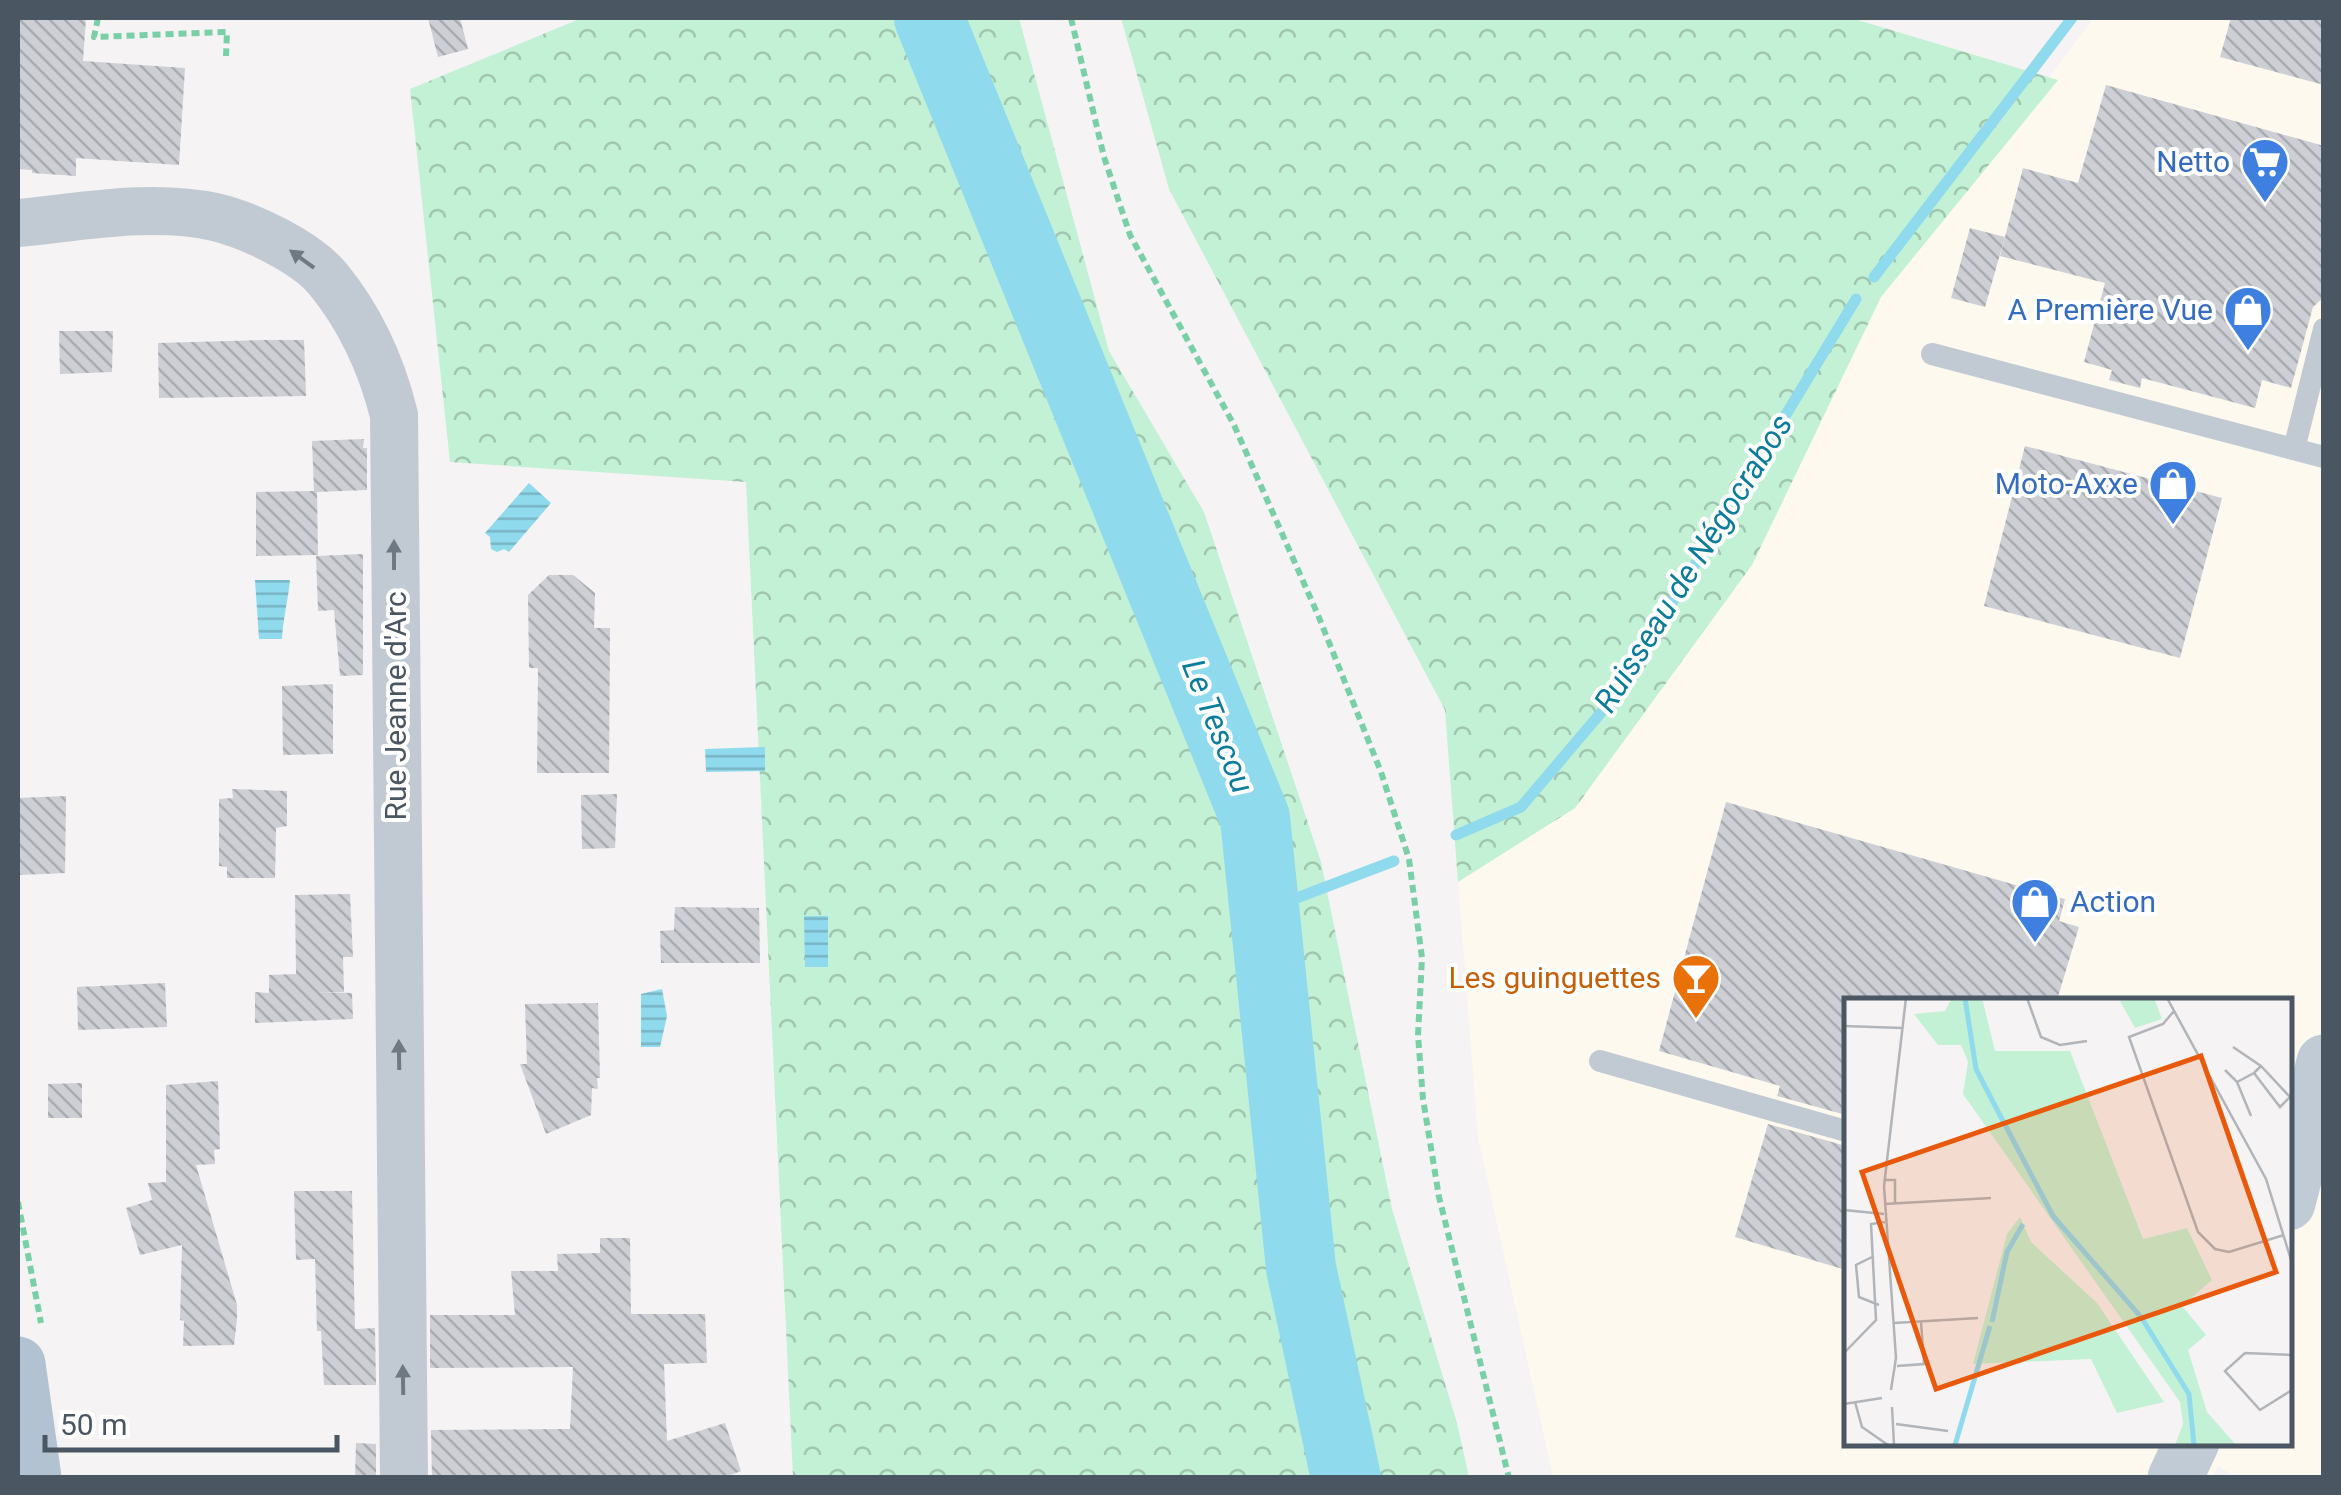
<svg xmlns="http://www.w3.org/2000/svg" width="2341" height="1495" font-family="Roboto,sans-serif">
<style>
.commercial{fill:#fdf9ef;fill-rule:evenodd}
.forest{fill:url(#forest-crowns)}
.water{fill:url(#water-rules)}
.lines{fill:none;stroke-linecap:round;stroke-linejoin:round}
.stream{stroke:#90daee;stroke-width:11}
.river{stroke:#90daee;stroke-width:70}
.building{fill:url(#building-back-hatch)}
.path{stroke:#7ad0a6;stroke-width:6;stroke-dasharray:8 5;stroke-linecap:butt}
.service{stroke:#c1cad2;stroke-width:22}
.minor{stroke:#c1cad2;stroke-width:48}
.secondary{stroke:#c1cbd6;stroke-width:55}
.primary{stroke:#b3c2d1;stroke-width:55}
.oneway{fill:#6e7983}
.labels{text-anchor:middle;stroke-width:8;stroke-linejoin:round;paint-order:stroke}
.shop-label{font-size:30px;fill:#366cbe;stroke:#fff;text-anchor:end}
.street-label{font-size:30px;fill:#4a5661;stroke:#fff}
.food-label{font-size:30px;fill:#c56008;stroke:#fff;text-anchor:end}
.water-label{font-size:32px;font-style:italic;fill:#0c7c9b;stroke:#fff}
.inset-river{fill:none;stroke:#90daee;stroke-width:5}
.inset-road{fill:none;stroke:#b1b4b9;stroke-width:2.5}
.view{fill:#e8590c;fill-opacity:0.15;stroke:#e8590c;stroke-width:5}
.inset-edge{fill:none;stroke:#4a5661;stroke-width:5}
</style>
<defs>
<pattern id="forest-crowns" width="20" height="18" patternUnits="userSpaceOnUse" patternTransform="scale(2.5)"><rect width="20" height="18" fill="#c3f1d5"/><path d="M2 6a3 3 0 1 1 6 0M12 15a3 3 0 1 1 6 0" fill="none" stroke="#a0c6b0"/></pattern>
<pattern id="water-rules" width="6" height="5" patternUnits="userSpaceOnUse" patternTransform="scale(2.5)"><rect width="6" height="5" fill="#90daee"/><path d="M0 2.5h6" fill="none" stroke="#78b4c4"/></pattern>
<pattern id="building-back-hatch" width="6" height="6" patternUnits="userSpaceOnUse" patternTransform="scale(2.5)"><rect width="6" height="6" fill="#cdcfd5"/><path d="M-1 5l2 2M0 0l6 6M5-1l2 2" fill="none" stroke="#a8abb0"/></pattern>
</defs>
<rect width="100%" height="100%" fill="#f5f3f3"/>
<path class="commercial" d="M2094,18H2323V1477H2235L2218,1466L2212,1478L1553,1477L1478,1138L1458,882L1575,808L1752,565L1881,297ZM1846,1000H2288V1442H1846Z"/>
<g class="forest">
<path d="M582,18H1019L1109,351L1204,512L1321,862L1392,1209L1457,1423L1469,1477H793L746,482L450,462L410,89Z"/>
<path d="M1121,18H1851L2058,80L1881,297L1752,565L1575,808L1458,882L1445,710L1169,189Z"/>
</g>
<g class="water">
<path d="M529,483L551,503L509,552L504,549L497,552L491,549L490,537L485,533Z"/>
<path d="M255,580H290C288,601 283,618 282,639H259Z"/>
<path d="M765,747V771L706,772L705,749Z"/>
<path d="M804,916H828V967H805Z"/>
<path d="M662,989L667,1016L660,1047H641V994Z"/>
</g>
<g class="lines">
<g class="stream">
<path d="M1874,277L2072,18"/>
<path d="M1456,835L1521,807L1616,695L1856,299"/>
<path d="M1265,910L1394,861"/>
</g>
<path class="river" d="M929,18L1255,818L1301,1268L1346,1478"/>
</g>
<g class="building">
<path d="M18,18H86L83,61L185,68L179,165L76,158V176L32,173V170L18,169Z"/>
<path d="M428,18H460L468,49L438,57Z"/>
<path d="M2231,18H2324V85L2220,57Z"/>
<path d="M2106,85L2324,146V297L2313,307L2291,388L2262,380L2255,408L2142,378L2140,388L2109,380L2112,370L2084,362L2105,283L2000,256L2023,168L2078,183Z"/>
<path d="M1970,228L2005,237L1985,307L1951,298Z"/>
<path d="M59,331H113L112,372L60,374Z"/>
<path d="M267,340H304L306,396L159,398L158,343Z"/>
<path d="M364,439L363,448H367V490L317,492L318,555L256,556V492L314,491L312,441Z"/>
<path d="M2025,446L2222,498L2180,658L1984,606Z"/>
<path d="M363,554V675L340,676L334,610L318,611L316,556Z"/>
<path d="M549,575H573L595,593L594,628H610L609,773H537L538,668H529L528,595Z"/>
<path d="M333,684V754L283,755L282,686Z"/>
<path d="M232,789L287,791V826L276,828L275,878H227V867L219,866V799L233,798Z"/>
<path d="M617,794L615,848L582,849L581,795Z"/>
<path d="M66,796L65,873L20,875L18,798Z"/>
<path d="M1726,802L2065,899L2059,921L2079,927L2057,1000H1846V1115L1777,1096L1780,1086L1659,1051Z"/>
<path d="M350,894L353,957H343L344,992H318L352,993L353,1019L255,1023V992L269,993V975L296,974L295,895Z"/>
<path d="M675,907L759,908L760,963H661L660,931L674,930Z"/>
<path d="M165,983L167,1027L78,1030L77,987Z"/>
<path d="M598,1003L600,1078H597L598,1089L592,1088L591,1115L546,1134L520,1064H527L525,1004Z"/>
<path d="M218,1081L220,1149L214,1150L215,1164L196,1165L237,1305V1319L234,1345L183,1346L184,1321L180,1320L182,1245L140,1255L126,1208L152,1200L148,1183L166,1182V1085Z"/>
<path d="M82,1083V1118H48V1084Z"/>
<path d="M1768,1124L1846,1146V1270L1735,1237Z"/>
<path d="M294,1191H352L355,1329L375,1328L376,1385H324L321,1331H317L315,1259L296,1260Z"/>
<path d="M600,1238H630L631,1314H705L707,1363L664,1364L667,1441L725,1423L741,1471L723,1478H432L431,1430L570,1429L573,1367L430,1368V1315H515L511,1271H558L557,1254L600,1253Z"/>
<path d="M356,1443L376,1444V1478H355Z"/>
</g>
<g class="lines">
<g class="path">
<path d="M98,18L94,37L227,32L226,56"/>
<path d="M1071,18L1104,157L1130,235L1234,425L1318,615L1381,772L1409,859L1422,958L1418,1035L1423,1099L1439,1197L1509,1478"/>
<path d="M18,1202L41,1323"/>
</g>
<g class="service">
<path d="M1932,354L2324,457"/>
<path d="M2294,449L2324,329"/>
<path d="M1600,1061L1846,1131"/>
</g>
<path class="minor" d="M18,223C81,217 152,203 215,217C249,225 306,252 328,279C360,318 382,367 394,415L404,1478"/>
<g class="secondary">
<path d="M2288,1203L2324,1062"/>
<path d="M2175,1478L2192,1442"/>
</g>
<path class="primary" d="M18,1364L34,1478"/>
</g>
<defs><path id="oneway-solid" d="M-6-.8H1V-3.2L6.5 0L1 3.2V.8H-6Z" transform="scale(2.5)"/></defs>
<g class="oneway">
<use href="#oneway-solid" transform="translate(302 259) rotate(-144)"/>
<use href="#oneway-solid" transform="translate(394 555) rotate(-90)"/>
<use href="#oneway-solid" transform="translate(399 1055) rotate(-91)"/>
<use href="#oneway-solid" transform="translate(403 1380) rotate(-91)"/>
</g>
<defs>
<g id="supermarket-pin" transform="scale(2.5)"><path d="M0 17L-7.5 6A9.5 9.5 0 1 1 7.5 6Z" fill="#3f7fe0" stroke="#fff"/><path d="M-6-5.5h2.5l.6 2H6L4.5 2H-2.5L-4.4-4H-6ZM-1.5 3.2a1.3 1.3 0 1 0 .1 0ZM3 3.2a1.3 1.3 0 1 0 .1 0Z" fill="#fff"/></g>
<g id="shop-pin" transform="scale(2.5)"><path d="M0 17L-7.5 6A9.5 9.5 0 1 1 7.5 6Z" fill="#3f7fe0" stroke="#fff"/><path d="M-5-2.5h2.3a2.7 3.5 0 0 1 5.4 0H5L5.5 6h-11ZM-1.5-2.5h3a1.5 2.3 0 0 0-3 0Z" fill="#fff"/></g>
<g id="bar-pin" transform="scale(2.5)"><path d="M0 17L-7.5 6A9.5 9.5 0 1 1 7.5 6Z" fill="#e8710a" stroke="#fff"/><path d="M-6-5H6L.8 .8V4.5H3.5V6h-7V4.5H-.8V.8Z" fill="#fff"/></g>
</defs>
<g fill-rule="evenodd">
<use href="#supermarket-pin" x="2265" y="162"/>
<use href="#shop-pin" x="2248" y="310"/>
<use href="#shop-pin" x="2173" y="484"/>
<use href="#shop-pin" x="2035" y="902"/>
<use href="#bar-pin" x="1696" y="978"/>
</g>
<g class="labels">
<g class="shop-label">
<text x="2230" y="172">Netto</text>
<text x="2213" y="320">A Première Vue</text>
<text x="2138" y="494">Moto-Axxe</text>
<text x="2070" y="912" text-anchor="start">Action</text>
</g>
<g class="street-label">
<text transform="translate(396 706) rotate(-90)" y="10">Rue Jeanne d'Arc</text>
</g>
<g class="food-label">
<text x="1661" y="988">Les guinguettes</text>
</g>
<g class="water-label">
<text transform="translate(1693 563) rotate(-58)" y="11">Ruisseau de Négocrabos</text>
<text transform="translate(1218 726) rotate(68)" y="11">Le Tescou</text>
</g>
</g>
<g transform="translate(1844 998)">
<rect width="448" height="448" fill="#f5f3f3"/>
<path d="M310,0L318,21L291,30L276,3Z" fill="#c3f1d5"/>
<path d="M108,0H138L151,53H226L299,241L343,230L368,282L338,308L362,337L344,352L363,414L392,447H331L339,426L336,404L119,96L124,64L117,47H94L70,16L101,13ZM176,219L187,244L253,305L320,404L273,415L247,361L129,366L163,236Z" fill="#c3f1d5"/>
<path class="inset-river" d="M121,0L132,71L148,102L209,218L297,319L345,396L350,447M148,324L163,254L179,226M111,447L146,328"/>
<path class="inset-road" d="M183,0L197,39L216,47L243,43M323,0L422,181L448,265M330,13L319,26L285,39L354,234L371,251L385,254L440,237M0,28L58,30M389,49L417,68M381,72L393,84L410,75L436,109L446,99L417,68L410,75M393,84L407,118M41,182H51V206M40,206L147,200M0,212L40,216M30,258L12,267L15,299L35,307M50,325L134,320M0,355L32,322L27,226L41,224M448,357L401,355L381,373L416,412L448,392M53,368L80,366L77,324M47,392L52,360L40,188L62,0M11,404L18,429L44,447M0,406L38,400M48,409L50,447M52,426L104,433"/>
<path class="view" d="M357,58L432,274L92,391L18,174Z"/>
<rect width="448" height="448" class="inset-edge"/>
</g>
<rect width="2341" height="1495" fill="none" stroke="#4a5661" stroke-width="40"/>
<path d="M45 1435v15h292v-15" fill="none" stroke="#4a5661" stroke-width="5"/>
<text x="60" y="1435" font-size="30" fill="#4a5661" stroke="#ffffff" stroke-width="8" paint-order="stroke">50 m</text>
</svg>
